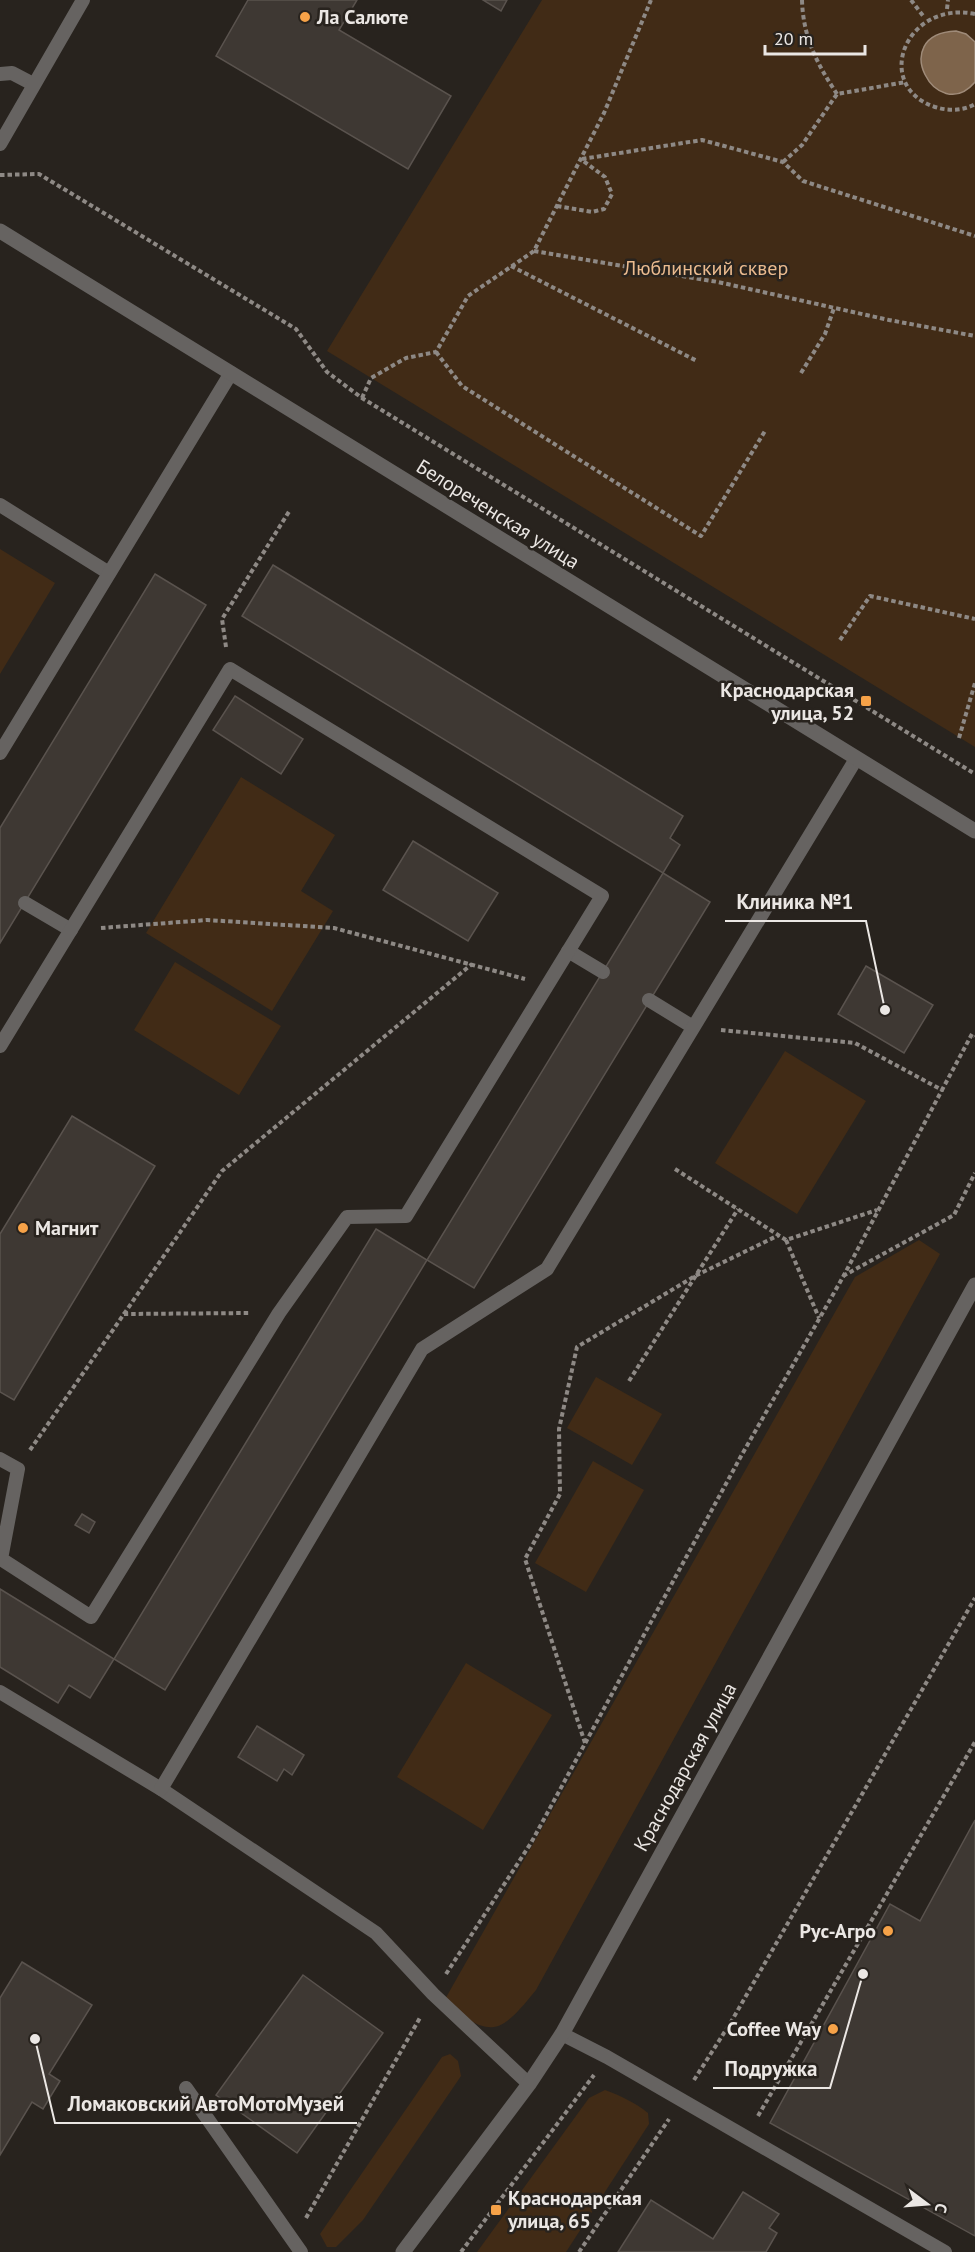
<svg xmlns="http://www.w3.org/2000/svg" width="975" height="2252" font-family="'PT Sans',sans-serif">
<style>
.green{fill:#412b16}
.water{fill:#7e644b;stroke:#9f8b79;stroke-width:1.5}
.building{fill:#3e3833;stroke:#5a534e;stroke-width:1.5}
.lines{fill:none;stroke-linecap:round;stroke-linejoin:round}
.path{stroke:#8e8985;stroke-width:4;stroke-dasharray:4.5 3;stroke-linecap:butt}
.service{stroke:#666361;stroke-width:14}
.tertiary{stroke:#666361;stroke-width:15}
.poi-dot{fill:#f6a248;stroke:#28231e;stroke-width:2}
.labels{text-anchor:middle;stroke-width:5;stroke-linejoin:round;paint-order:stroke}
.poi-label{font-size:20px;font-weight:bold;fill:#ebe7e4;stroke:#28231e;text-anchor:start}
.park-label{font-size:20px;fill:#ebbb8f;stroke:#28231e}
.street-label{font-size:20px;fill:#ebe7e4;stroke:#28231e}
.leader{fill:none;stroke:#ebe7e4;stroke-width:2}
.callout-dot{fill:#ebe7e4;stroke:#28231e;stroke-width:2}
.callout-label{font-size:21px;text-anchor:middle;font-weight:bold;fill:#ebe7e4;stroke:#28231e;stroke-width:5;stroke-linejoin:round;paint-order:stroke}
</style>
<rect width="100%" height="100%" fill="#28231e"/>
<g class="green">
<path d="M542,0H975V747L327,351Z"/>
<path d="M0,549L55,583L0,674Z"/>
<path d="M241,777L335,835L301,891L333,911L272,1011L146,933Z"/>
<path d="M175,962L281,1026L239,1095L134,1030Z"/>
<path d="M785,1051L866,1101L797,1214L715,1163Z"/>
<path d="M919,1240L940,1254L536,1990C499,2036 490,2039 444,2001L855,1277Z"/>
<path d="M596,1377L662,1414L632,1465L567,1428Z"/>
<path d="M593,1461L644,1490L586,1592L535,1563Z"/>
<path d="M466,1663L552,1715L483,1830L397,1777Z"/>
<path d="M450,2054L458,2061L461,2076L363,2220L336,2247H327L320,2234L442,2057Z"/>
<path d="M605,2090C621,2096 634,2102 648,2113L649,2124L566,2252H477L589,2098Z"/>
</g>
<path class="water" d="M956,31L966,34L975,42V82C937,127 886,34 956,31Z"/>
<g class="building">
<path d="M248,0H357L339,30L451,96L408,169L216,56Z"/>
<path d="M483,0H507L501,11Z"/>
<path d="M273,565L683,816L670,838L680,845L663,873L242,616Z"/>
<path d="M155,574L206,605L0,943V828Z"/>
<path d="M235,696L303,739L281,774L213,730Z"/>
<path d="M413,841L498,893L468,941L383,890Z"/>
<path d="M663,873L710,902L474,1288L427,1260Z"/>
<path d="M866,966L933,1005L904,1053L838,1014Z"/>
<path d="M72,1116L155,1166L14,1400L0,1392V1234Z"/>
<path d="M376,1229L427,1260L165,1690L114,1659Z"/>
<path d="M82,1514L95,1522L89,1533L75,1525Z"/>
<path d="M0,1589L114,1659L90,1698L69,1685L58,1703L0,1667Z"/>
<path d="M257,1726L304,1755L292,1775L284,1769L277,1781L238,1757Z"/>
<path d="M975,1820V2236L770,2123L890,1904L920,1921Z"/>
<path d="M22,1962L92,2005L49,2074L60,2081L43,2109L32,2102L0,2155V1998Z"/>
<path d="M303,1975L383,2033L297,2153L216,2095Z"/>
<path d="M743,2192L779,2214L769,2228L777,2233L766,2252H618L651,2200L713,2239Z"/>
</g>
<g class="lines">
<g class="path">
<path d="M802,0C803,37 817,64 837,94"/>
<path d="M911,0L924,17"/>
<path d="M947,9L948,0"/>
<path d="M975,14C905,0 872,86 935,107C948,111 963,111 975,104"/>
<path d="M582,159L702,140L783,162L803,181L975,236"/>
<path d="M783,162L802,145L837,94L906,82"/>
<path d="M0,175L39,174L296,329L327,372L362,398L975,774"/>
<path d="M557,206L592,212L604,209L612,194L605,177L582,160"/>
<path d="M534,251L718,282L889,320L975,336"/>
<path d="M511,266L697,361"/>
<path d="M436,352L462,386L701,536L765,431"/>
<path d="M801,373L825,334L834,308"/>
<path d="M362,398L371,378L406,358L436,352L468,296L534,251L604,113L651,0"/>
<path d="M840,640L870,596L975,619"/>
<path d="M226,647L222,619L290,510"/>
<path d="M959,738L975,683"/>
<path d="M101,928L207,920L334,928L525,979"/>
<path d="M721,1030L855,1043L942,1090L972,1034L975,1036"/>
<path d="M675,1169L786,1240L877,1210"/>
<path d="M786,1240L819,1318"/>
<path d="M843,1276L954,1215L975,1173"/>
<path d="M124,1314L222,1171L472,964"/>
<path d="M629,1381L738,1209"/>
<path d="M30,1450L124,1314L251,1313"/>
<path d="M585,1743L525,1559L560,1494L559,1429L577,1347L695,1276L779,1235"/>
<path d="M446,1974L531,1843L740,1458L843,1277L942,1090"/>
<path d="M694,2080L731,2022L975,1598"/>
<path d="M758,2116L975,1742"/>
<path d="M306,2218L421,2016"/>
<path d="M461,2252L594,2075"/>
<path d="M579,2252L669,2119"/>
</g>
<g class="service">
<path d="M0,74L12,73L33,84"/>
<path d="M0,144L83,0"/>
<path d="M0,505L109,573"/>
<path d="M0,753L231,373"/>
<path d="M25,903L71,930"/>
<path d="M568,951L603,972"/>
<path d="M649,1000L693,1027"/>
<path d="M0,1046L230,669L602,896L406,1216L347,1217L279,1313L91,1617L1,1559L18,1469L0,1459"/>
<path d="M0,1692L161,1789L376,1933L433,1994L529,2084"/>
<path d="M161,1789L422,1349L547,1269L856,759"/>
<path d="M562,2034L607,2057L945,2252"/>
<path d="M186,2088L301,2252"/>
</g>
<g class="tertiary">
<path d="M0,231L975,831"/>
<path d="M403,2252L529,2084L562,2034L975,1285"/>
</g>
</g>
<g class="poi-dot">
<circle cx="305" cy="17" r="6"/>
<rect x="860" y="695" width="12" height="12" rx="3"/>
<circle cx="23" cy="1228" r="6"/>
<circle cx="888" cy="1931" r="6"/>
<circle cx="833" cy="2029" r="6"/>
<rect x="490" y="2204" width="12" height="12" rx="3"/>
</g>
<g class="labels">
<g class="poi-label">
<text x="317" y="24">Ла Салюте</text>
<text x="854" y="697" text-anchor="end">Краснодарская<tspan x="854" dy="23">улица, 52</tspan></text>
<text x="35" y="1235">Магнит</text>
<text x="876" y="1938" text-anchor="end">Рус-Агро</text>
<text x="821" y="2036" text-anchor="end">Coffee Way</text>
<text x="508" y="2205">Краснодарская<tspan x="508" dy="23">улица, 65</tspan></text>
</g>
<g class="park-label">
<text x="706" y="275">Люблинский сквер</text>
</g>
<g class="street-label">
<text transform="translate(498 514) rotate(32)" y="7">Белореченская улица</text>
<text transform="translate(685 1767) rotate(-61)" y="7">Краснодарская улица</text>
</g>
</g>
<path class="leader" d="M885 1010L866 921H725M863 1974L830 2088H713M35 2039L55 2123H357"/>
<g class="callout-dot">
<circle cx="885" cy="1010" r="6"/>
<circle cx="863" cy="1974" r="6"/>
<circle cx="35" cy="2039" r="6"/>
</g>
<g class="callout-label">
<text x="795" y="909">Клиника №1</text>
<text x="771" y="2076">Подружка</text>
<text x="206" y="2111">Ломаковский АвтоМотоМузей</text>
</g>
<g transform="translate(927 2204) rotate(106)" stroke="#28231e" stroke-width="4.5" paint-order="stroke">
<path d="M0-4.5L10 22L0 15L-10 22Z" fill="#ebe7e4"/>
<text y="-9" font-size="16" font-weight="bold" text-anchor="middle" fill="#ebe7e4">С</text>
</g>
<path d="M765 45v9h100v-9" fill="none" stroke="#ebe7e4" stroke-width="3"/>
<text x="774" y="45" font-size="18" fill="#ebe7e4" stroke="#28231e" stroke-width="4.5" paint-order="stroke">20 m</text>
</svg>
